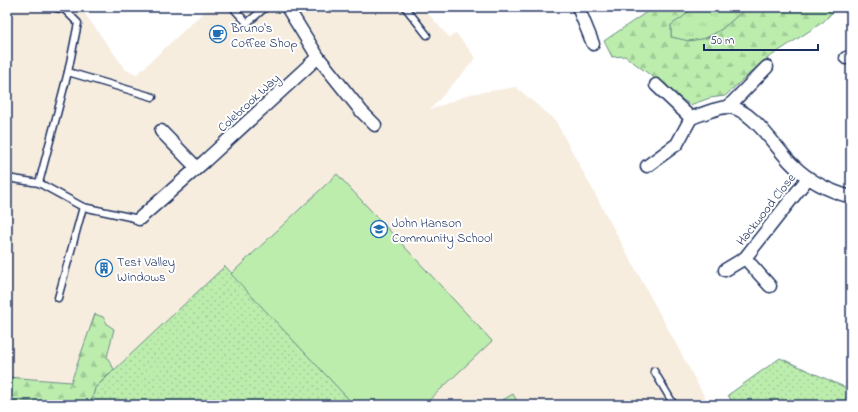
<svg xmlns="http://www.w3.org/2000/svg" width="858" height="412" font-family="'Indie Flower',sans-serif">
<style>
.built{fill:#f6eddf}
.grass{fill:url(#grass-tufts);stroke:#6c8e86}
.forest{fill:url(#forest-firs);stroke:#6c8e86}
.park{fill:url(#park-dots);stroke:#6c8e86}
.pitch{fill:#bcedad;stroke:#6c8e86}
.lines{fill:none;stroke-linecap:round;stroke-linejoin:round}
.service-casing{stroke:#1b2f5e;stroke-width:9}
.minor-casing{stroke:#1b2f5e;stroke-width:15}
.service{stroke:#fff;stroke-width:6}
.minor{stroke:#fff;stroke-width:12}
.labels{text-anchor:middle;stroke-width:4;stroke-linejoin:round;paint-order:stroke}
.poi-label{font-size:13px;fill:#1b2f5e;stroke:#fff;text-anchor:start}
.street-label{font-size:13px;fill:#1b2f5e;stroke:#fff}
</style>
<defs>
<pattern id="grass-tufts" width="24" height="20" patternUnits="userSpaceOnUse"><rect width="24" height="20" fill="#bcedad"/><path d="M3 7l-1-3M5 7V3M7 7l1-3M15 17l-1-3M17 17v-4M19 17l1-3" fill="none" stroke="#a1cc97"/></pattern>
<pattern id="forest-firs" width="22" height="20" patternUnits="userSpaceOnUse"><rect width="22" height="20" fill="#bcedad"/><path d="M5 1l3.5 6h-7zM16 11l3.5 6h-7z" fill="#a1cc97"/></pattern>
<pattern id="park-dots" width="8" height="8" patternUnits="userSpaceOnUse"><rect width="8" height="8" fill="#bcedad"/><path d="M2 2h.1M6 6h.1" fill="none" stroke="#a1cc97" stroke-width="1.8" stroke-linecap="round"/></pattern>
</defs>
<rect width="100%" height="100%" fill="#fff"/>
<filter id="ink" filterUnits="userSpaceOnUse"><feTurbulence type="fractalNoise" baseFrequency=".025" numOctaves="2"/><feDisplacementMap in="SourceGraphic" scale="8" xChannelSelector="R" yChannelSelector="G"/><feConvolveMatrix kernelMatrix="1 2 1 2 8 2 1 2 1" color-interpolation-filters="sRGB"/></filter>
<g filter="url(#ink)">
<path class="built" d="M7,7H80L126,70L137,74L209,7H422L449,37L456,33L476,58L430,110L470,94L516,87L555,120L709,405H7Z"/>
<path class="grass" d="M692,7H748C731,21 713,41 689,41C683,41 676,38 671,37V24L683,17Z"/>
<g class="forest">
<path d="M654,7H692L683,17L671,25V37L689,41L707,38L722,29L748,7H838L823,22L762,62L725,96L710,98L690,105L625,56L612,57L604,41Z"/>
<path d="M95,314L103,317L108,325L114,329L107,357L114,369L95,388L91,405L7,400V377L71,382Z"/>
</g>
<g class="park">
<path d="M225,266L354,405H91L95,388Z"/>
<path d="M780,358L851,390V405H734L728,395Z"/>
<path d="M7,400L81,405H7Z"/>
</g>
<g class="pitch">
<path d="M337,174L492,341L424,405H354L231,274Z"/>
<path d="M513,394L519,405H494Z"/>
</g>
<g class="lines">
<g class="service-casing">
<g id="service">
<path d="M405,7L427,35"/>
<path d="M235,10L247,23L266,7"/>
<path d="M68,72L153,97"/>
<path d="M7,178L39,183L83,207"/>
<path d="M39,183L68,72L78,23L65,10L52,7"/>
<path d="M58,298L83,207L139,219"/>
<path d="M654,371L674,405"/>
</g>
</g>
<g class="minor-casing">
<g id="minor">
<path d="M578,7L593,44"/>
<path d="M318,57L362,112L375,125"/>
<path d="M846,58L851,57"/>
<path d="M656,85L691,118C700,115 720,106 729,107C753,109 776,149 793,165C809,181 829,191 851,197"/>
<path d="M728,107L767,67"/>
<path d="M161,131L197,168"/>
<path d="M647,166L677,144L691,118"/>
<path d="M139,219L205,161L318,57L287,7"/>
<path d="M725,270L745,258"/>
<path d="M770,286L745,258L808,178"/>
</g>
</g>
<use href="#service" class="service"/>
<use href="#minor" class="minor"/>
</g>
</g>
<defs>
<g id="cafe-ring" transform="scale(0.9)"><circle r="9.5" fill="#fff" stroke="#1f6fb2" stroke-width="1.5"/><path d="M-5.5-4.5H6V0H3Q3 3.5 0 3.5H-2.5Q-5.5 3.5-5.5 0ZM3-3.2v2h1.7v-2ZM-6 4.5H4V6H-6Z" fill="#1f6fb2"/></g>
<g id="school-ring" transform="scale(0.9)"><circle r="9.5" fill="#fff" stroke="#1f6fb2" stroke-width="1.5"/><path d="M0-5L7-2L0 1L-7-2ZM-4 1L0 2.5L4 1V4Q0 6-4 4Z" fill="#1f6fb2"/></g>
<g id="building-ring" transform="scale(0.9)"><circle r="9.5" fill="#fff" stroke="#1f6fb2" stroke-width="1.5"/><path d="M-4-6H4V6H1V3H-1V6H-4ZM-2.5-4.3h1.7v1.8h-1.7ZM.8-4.3h1.7v1.8H.8ZM-2.5-1h1.7V.8h-1.7ZM.8-1h1.7V.8H.8Z" fill="#1f6fb2"/></g>
</defs>
<g fill-rule="evenodd">
<use href="#cafe-ring" x="218" y="34"/>
<use href="#school-ring" x="379" y="229"/>
<use href="#building-ring" x="104" y="268"/>
</g>
<g class="labels">
<g class="poi-label">
<text x="231" y="32">Bruno's<tspan x="231" dy="15">Coffee Shop</tspan></text>
<text x="392" y="227">John Hanson<tspan x="392" dy="15">Community School</tspan></text>
<text x="117" y="266">Test Valley<tspan x="117" dy="15">Windows</tspan></text>
</g>
<g class="street-label">
<text transform="translate(248 102) rotate(-43)" y="5">Colebrook Way</text>
<text transform="translate(765 209) rotate(-52)" y="5">Hackwood Close</text>
</g>
</g>
<rect width="858" height="412" fill="none" stroke="#fff" stroke-width="24"/>
<rect x="12" y="12" width="834" height="388" fill="none" stroke="#1b2f5e" stroke-width="1.5" filter="url(#ink)"/>
<path d="M704 44v6h114v-6" fill="none" stroke="#1b2f5e" stroke-width="2"/>
<text x="710" y="44" font-size="12" fill="#1b2f5e" stroke="#ffffff" stroke-width="3" paint-order="stroke">50 m</text>
</svg>
